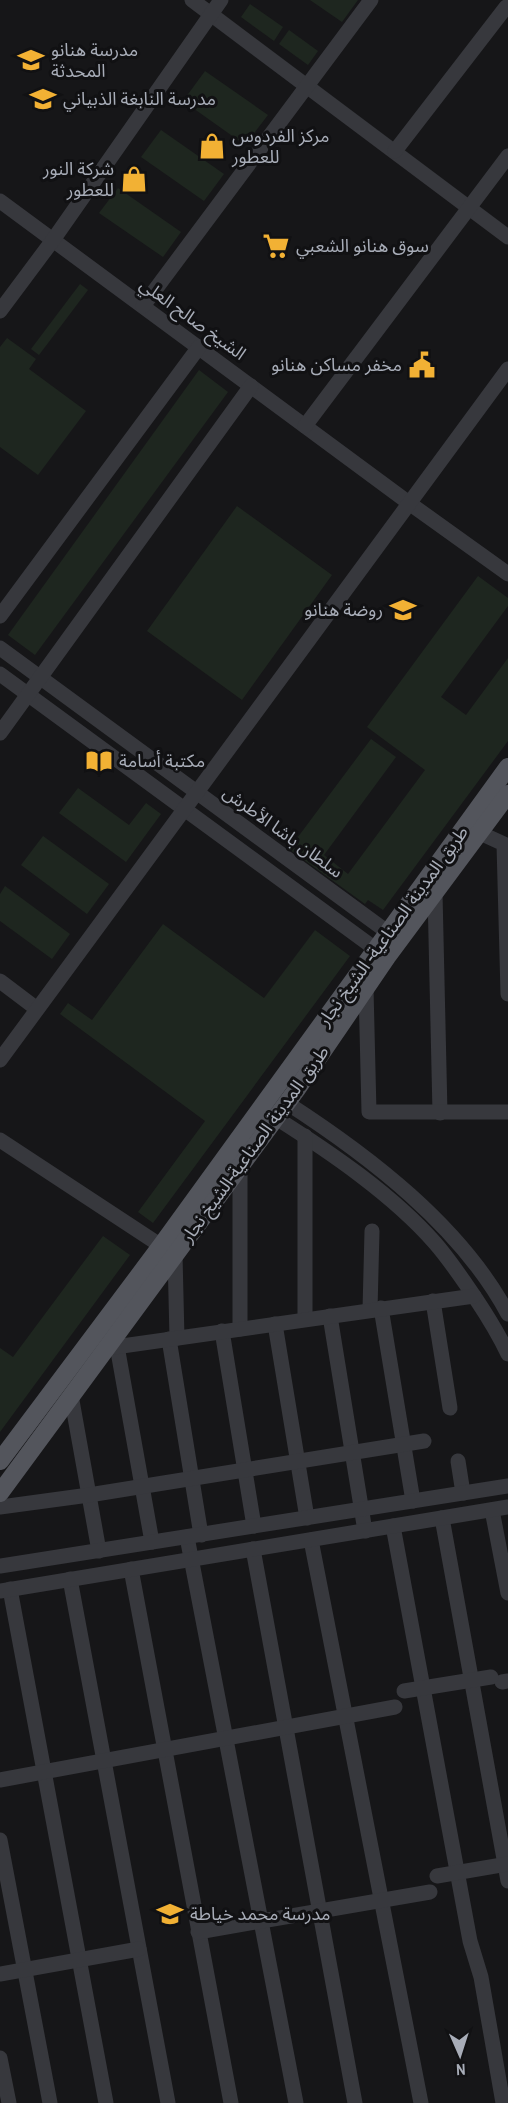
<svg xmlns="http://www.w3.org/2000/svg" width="508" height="2103" font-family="'Archivo Narrow','Noto Sans Arabic',sans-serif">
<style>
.green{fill:#1e261f}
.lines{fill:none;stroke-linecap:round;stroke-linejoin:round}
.minor{stroke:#37383d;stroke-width:15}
.major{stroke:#53555c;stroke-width:18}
.labels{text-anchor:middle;stroke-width:6;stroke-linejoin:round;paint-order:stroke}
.poi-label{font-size:18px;fill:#a8adb8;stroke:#111113;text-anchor:start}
.street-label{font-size:18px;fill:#a8adb8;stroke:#111113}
</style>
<rect width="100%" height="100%" fill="#161618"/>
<g class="green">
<path d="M310,0H358L342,22Z"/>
<path d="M250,4L283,27L274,41L241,17Z"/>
<path d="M289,30L318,51L308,65L279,44Z"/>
<path d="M205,71L268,115L245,145L183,101Z"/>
<path d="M161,130L224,174L204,201L141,157Z"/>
<path d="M118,188L181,232L163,257L99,213Z"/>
<path d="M80,284L88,290L39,355L31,349Z"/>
<path d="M7,338L36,359L29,369L86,411L38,475L0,447V347Z"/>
<path d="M199,370L228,392L35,655L8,635Z"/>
<path d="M237,506L332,575L242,700L147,631Z"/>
<path d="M478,576L508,598V606L441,697L466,715L508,658V741L383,910L368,900L365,904L289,849L371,739L396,757L324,855L348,874L425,770L367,727Z"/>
<path d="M78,788L129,825L146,803L161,814L126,862L59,813Z"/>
<path d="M43,836L109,884L87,914L21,865Z"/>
<path d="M5,886L70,934L52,959L0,921V894Z"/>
<path d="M163,924L264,998L315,930L350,956L153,1223L138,1212L205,1121L60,1014L68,1003L92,1020Z"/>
<path d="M103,1236L130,1255L0,1432V1348L13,1357Z"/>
</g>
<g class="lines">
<g class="minor">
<path d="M192,0L508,237"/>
<path d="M395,151L506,7"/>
<path d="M0,201L409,503L508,574"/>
<path d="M143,306L371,0"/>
<path d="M0,311L53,240L221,0"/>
<path d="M305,426L508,156"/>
<path d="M0,616L199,347"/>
<path d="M0,648L397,939"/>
<path d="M0,674L385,956"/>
<path d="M0,733L251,386"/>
<path d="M480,833L504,844L508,994"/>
<path d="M435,893L440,1113"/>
<path d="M0,981L37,1009"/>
<path d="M366,988L369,1112H508"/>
<path d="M0,1060L508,369"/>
<path d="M287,1103C369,1156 461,1226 508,1314"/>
<path d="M276,1118C330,1152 393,1195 435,1243C450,1260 463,1280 476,1299C488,1317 499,1335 508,1354"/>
<path d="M0,1140L175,1255L177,1338"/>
<path d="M433,1301L450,1408"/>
<path d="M381,1308L413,1501"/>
<path d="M370,1310L372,1231"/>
<path d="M330,1316L365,1531"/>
<path d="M305,1319V1136"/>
<path d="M275,1324L307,1518"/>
<path d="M240,1329V1168"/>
<path d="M222,1331L254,1526"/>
<path d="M169,1339L201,1535"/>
<path d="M117,1346L152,1542"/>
<path d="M108,1348L474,1296"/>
<path d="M71,1395L99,1551"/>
<path d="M458,1461L463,1493"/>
<path d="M0,1507L89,1495L424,1441"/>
<path d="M492,1510L508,1593"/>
<path d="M442,1518L508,1881"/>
<path d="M393,1526L470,1941L481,1977L503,2103"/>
<path d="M187,1537L296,2103"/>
<path d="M311,1540L421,2103"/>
<path d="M253,1549L355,2103"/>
<path d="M0,1566L508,1486"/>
<path d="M131,1569L231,2103"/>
<path d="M70,1579L168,2103"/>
<path d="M10,1589L106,2103"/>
<path d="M0,1591L508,1507"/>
<path d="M502,1682L508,1681"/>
<path d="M404,1691L491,1677"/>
<path d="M0,1780L395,1707"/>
<path d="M0,1840L50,2103"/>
<path d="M437,1876L508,1864"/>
<path d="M198,1932L430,1892"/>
<path d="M0,1974L139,1949"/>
<path d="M0,2058L9,2103"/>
</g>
<g class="major">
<path d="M0,1461L161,1246L508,767"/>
<path d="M0,1493L297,1089L387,957L508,794"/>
</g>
</g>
<defs>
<g id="school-bare" transform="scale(2.07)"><path d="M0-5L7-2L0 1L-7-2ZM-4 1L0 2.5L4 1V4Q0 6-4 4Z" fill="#f2b134" stroke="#111113" stroke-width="2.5" paint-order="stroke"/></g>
<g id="shop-bare" transform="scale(2.07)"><path d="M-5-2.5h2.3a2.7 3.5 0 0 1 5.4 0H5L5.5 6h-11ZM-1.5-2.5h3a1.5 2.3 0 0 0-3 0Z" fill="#f2b134" stroke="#111113" stroke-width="2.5" paint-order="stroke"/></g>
<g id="supermarket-bare" transform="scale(2.07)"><path d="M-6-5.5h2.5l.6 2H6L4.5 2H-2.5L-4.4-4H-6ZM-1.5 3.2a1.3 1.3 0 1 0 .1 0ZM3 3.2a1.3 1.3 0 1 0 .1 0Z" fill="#f2b134" stroke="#111113" stroke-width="2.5" paint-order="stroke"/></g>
<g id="civic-bare" transform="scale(2.07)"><path d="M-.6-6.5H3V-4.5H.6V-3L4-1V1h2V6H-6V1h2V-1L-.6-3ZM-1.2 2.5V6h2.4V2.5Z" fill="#f2b134" stroke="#111113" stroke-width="2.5" paint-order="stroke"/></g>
<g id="library-bare" transform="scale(2.07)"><path d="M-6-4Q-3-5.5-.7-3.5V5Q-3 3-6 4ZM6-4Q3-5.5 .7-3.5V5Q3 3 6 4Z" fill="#f2b134" stroke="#111113" stroke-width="2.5" paint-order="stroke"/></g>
</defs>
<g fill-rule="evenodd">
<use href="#school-bare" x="31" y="60"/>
<use href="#school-bare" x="43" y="99"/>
<use href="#shop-bare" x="212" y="146"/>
<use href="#shop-bare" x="134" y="179"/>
<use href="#supermarket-bare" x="276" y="246"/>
<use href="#civic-bare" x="422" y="365"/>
<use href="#school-bare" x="403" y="610"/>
<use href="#library-bare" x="99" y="761"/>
<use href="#school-bare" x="170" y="1914"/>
</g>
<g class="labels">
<g class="poi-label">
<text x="51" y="56">مدرسة هنانو<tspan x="51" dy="21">المحدثة</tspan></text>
<text x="63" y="105">مدرسة النابغة الذبياني</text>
<text x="232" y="142">مركز الفردوس<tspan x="232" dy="21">للعطور</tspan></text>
<text x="114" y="175" text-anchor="end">شركة النور<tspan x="114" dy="21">للعطور</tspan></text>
<text x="296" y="252">سوق هنانو الشعبي</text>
<text x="402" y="371" text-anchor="end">مخفر مساكن هنانو</text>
<text x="383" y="616" text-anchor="end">روضة هنانو</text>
<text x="119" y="767">مكتبة أسامة</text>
<text x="190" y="1920">مدرسة محمد خياطة</text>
</g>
<g class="street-label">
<text transform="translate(193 319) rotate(36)" y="6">الشيخ صالح العلي</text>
<text transform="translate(283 832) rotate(36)" y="6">سلطان باشا الأطرش</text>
<text transform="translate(393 926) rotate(-54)" y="6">طريق المدينة الصناعية- الشيخ نجار</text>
<text transform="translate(255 1144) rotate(-54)" y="6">طريق المدينة الصناعية-الشيخ نجار</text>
</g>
</g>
<g transform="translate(460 2055) rotate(177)" stroke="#111113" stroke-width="4.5" paint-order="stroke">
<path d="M0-4.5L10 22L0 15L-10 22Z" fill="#a8adb8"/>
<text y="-9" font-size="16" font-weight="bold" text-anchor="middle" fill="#a8adb8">N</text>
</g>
</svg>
